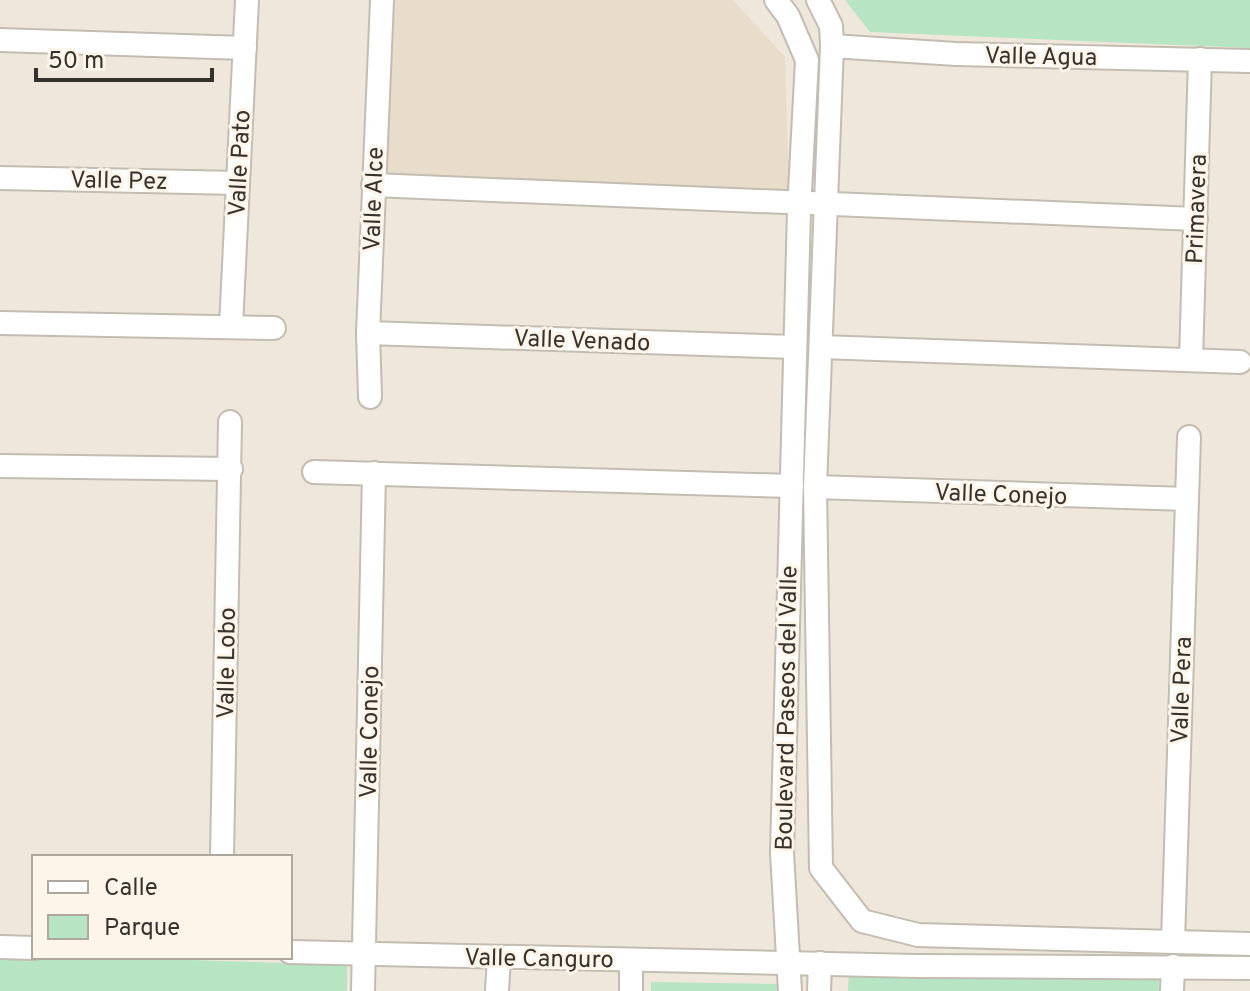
<svg xmlns="http://www.w3.org/2000/svg" width="1250" height="991" font-family="Overpass,sans-serif">
<style>
.built{fill:#e8dcca}
.green{fill:#b7e5c3}
.lines{fill:none;stroke-linecap:round;stroke-linejoin:round}
.street-casing{stroke:#c3bcb1;stroke-width:26}
.street{stroke:#fff;stroke-width:22}
.labels{text-anchor:middle;stroke-width:6;stroke-linejoin:round;paint-order:stroke}
.street-label{font-size:24px;fill:#36332e;stroke:#fdf5e9}
</style>
<rect width="100%" height="100%" fill="#efe7dc"/>
<path class="built" d="M390,0H733L785,57L789,196L387,173Z"/>
<g class="green">
<path d="M845,0H1250V48L870,32Z"/>
<path d="M0,954L347,965V991H0Z"/>
<path d="M849,972L1159,978V991H848Z"/>
<path d="M651,982L787,984V991H651Z"/>
</g>
<g class="lines">
<defs>
<g id="street">
<path d="M776,0L788,16L807,60L799,210L782,853L790,991"/>
<path d="M818,0L831,26L832,46L815,487L821,868L862,921L918,935L1250,944"/>
<path d="M0,40L245,48"/>
<path d="M832,46L956,54L1250,61"/>
<path d="M0,178L238,183"/>
<path d="M373,185L1196,219"/>
<path d="M0,323L274,328"/>
<path d="M231,326L247,0"/>
<path d="M368,333L795,347"/>
<path d="M821,347L1240,362"/>
<path d="M1191,360L1200,59"/>
<path d="M370,397L368,333L382,0"/>
<path d="M0,466L231,469"/>
<path d="M314,472L792,486"/>
<path d="M815,487L1187,499"/>
<path d="M222,857L230,422"/>
<path d="M1173,942L1189,437"/>
<path d="M0,947L34,948"/>
<path d="M290,952L917,966L1250,968"/>
<path d="M631,960V991"/>
<path d="M363,991L374,473"/>
<path d="M497,991L499,957"/>
<path d="M819,991L820,963"/>
<path d="M1172,991L1173,966"/>
</g>
</defs>
<use href="#street" class="street-casing"/>
<use href="#street" class="street"/>
</g>
<g class="labels">
<g class="street-label">
<text transform="translate(1041 56) rotate(1)" y="8">Valle Agua</text>
<text transform="translate(239 163) rotate(-87)" y="8">Valle Pato</text>
<text transform="translate(119 180) rotate(1)" y="8">Valle Pez</text>
<text transform="translate(373 199) rotate(-88)" y="8">Valle Alce</text>
<text transform="translate(1196 209) rotate(-88)" y="8">Primavera</text>
<text transform="translate(582 340) rotate(2)" y="8">Valle Venado</text>
<text transform="translate(1001 494) rotate(2)" y="8">Valle Conejo</text>
<text transform="translate(226 663) rotate(-89)" y="8">Valle Lobo</text>
<text transform="translate(1181 690) rotate(-88)" y="8">Valle Pera</text>
<text transform="translate(786 708) rotate(-89)" y="8">Boulevard Paseos del Valle</text>
<text transform="translate(369 732) rotate(-89)" y="8">Valle Conejo</text>
<text transform="translate(539 958) rotate(1)" y="8">Valle Canguro</text>
</g>
</g>
<rect x="32" y="855" width="260" height="104" fill="#fdf5e9" stroke="#ada79e" stroke-width="2"/>
<rect x="48" y="881" width="40" height="12" fill="#ffffff" stroke="#ada79e" stroke-width="2"/>
<text x="104" y="895" font-size="24" fill="#36332e">Calle</text>
<rect x="48" y="915" width="40" height="24" fill="#b7e5c3" stroke="#ada79e" stroke-width="2"/>
<text x="104" y="935" font-size="24" fill="#36332e">Parque</text>
<path d="M36 68v12h176v-12" fill="none" stroke="#36332e" stroke-width="4"/>
<text x="48" y="68" font-size="24" fill="#36332e" stroke="#fdf5e9" stroke-width="6" paint-order="stroke">50 m</text>
</svg>
